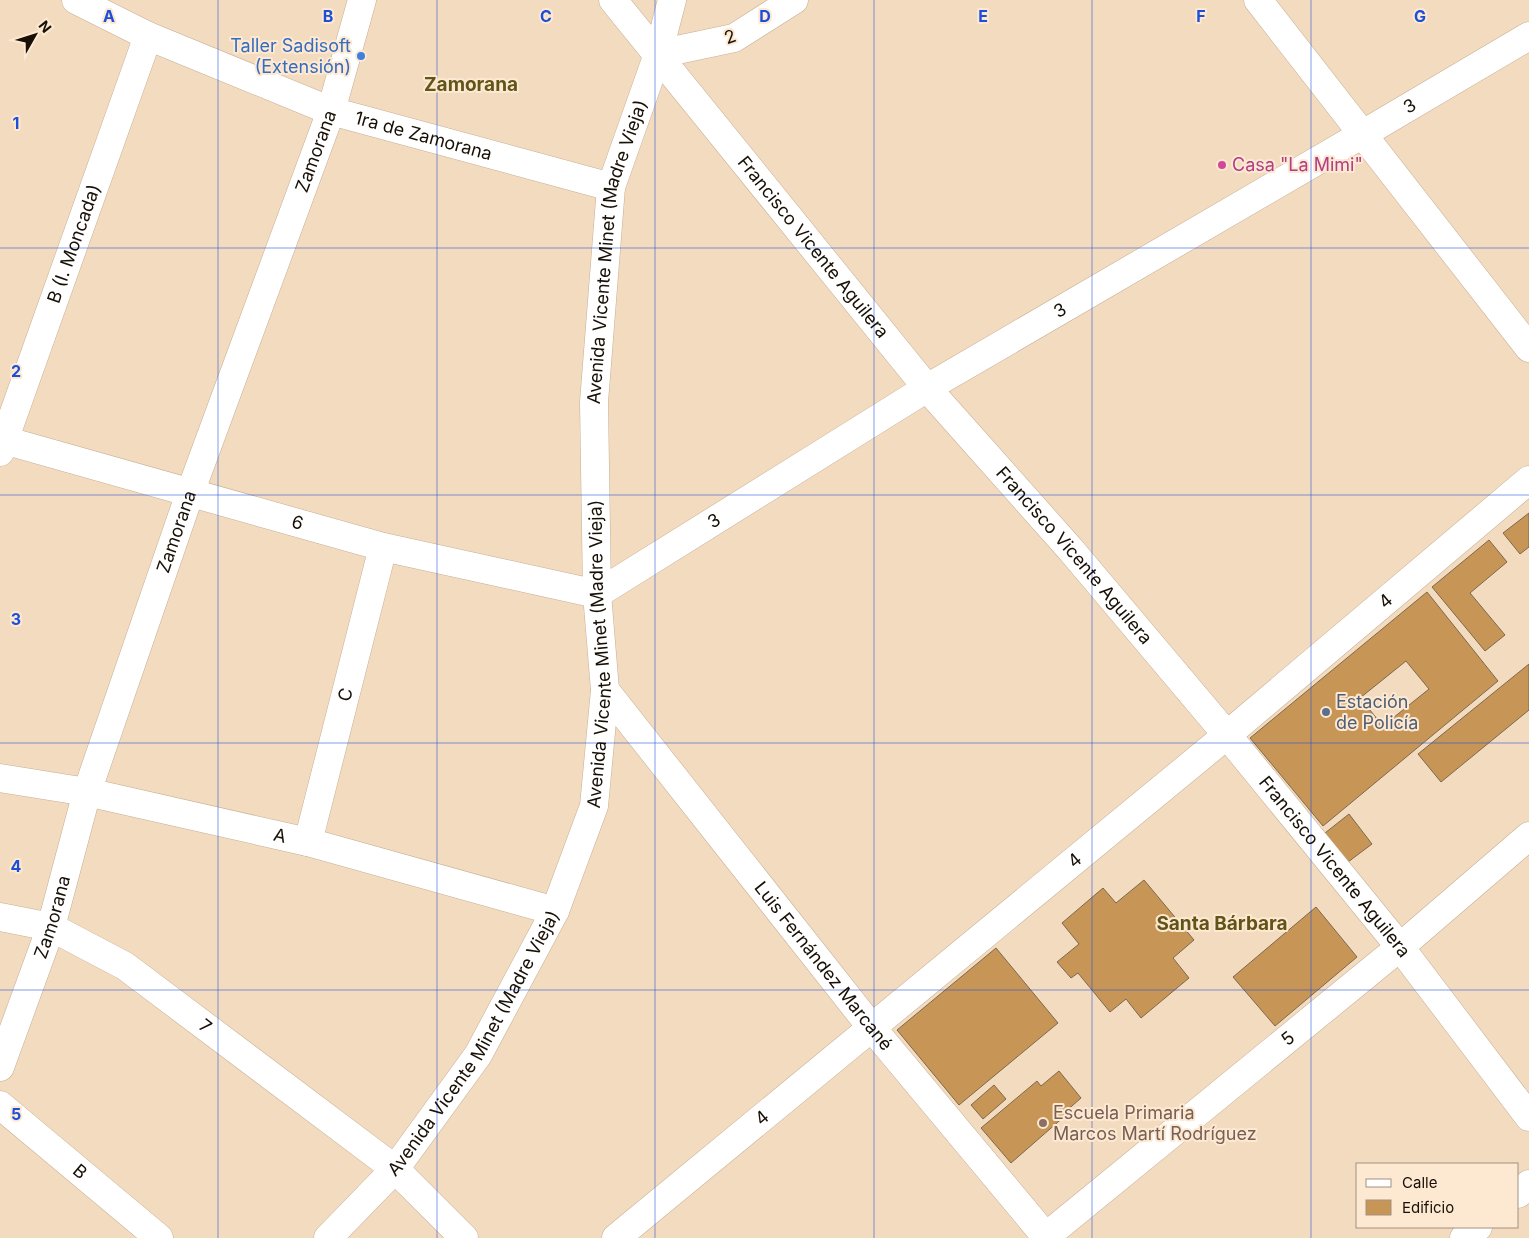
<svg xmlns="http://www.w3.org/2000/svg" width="1529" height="1238" font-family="Inter,sans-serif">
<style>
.building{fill:#c79657;stroke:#7d684e;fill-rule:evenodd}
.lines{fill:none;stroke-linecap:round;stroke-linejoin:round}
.minor-casing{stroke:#c6af94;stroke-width:29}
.secondary-casing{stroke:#c6af94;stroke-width:29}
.minor{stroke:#fff;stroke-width:28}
.secondary{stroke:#fff;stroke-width:28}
.grid{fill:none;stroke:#1d4ed8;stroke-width:1;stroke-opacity:0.55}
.shop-dot{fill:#3f7fe0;stroke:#fde9d2;stroke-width:2}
.hotel-dot{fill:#d1479c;stroke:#fde9d2;stroke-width:2}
.service-dot{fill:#5c6f8a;stroke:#fde9d2;stroke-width:2}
.education-dot{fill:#8d6e63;stroke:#fde9d2;stroke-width:2}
.labels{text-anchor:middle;stroke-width:4;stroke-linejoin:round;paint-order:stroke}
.street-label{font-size:18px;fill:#181006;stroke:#fde9d2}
.shop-label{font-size:18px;fill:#366cbe;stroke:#fde9d2;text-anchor:end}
.hotel-label{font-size:18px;fill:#b23c85;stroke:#fde9d2;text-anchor:start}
.service-label{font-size:18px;fill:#4e5e75;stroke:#fde9d2;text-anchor:start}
.education-label{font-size:18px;fill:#785e54;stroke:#fde9d2;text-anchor:start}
.neighbourhood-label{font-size:19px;font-weight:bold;fill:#615418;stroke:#fde9d2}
.grid-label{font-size:16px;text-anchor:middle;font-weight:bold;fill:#1d4ed8;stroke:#fde9d2;stroke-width:4;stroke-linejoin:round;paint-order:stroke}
</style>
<rect width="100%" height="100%" fill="#f3dbbf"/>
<g class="building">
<path d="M1529,513V547L1520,554L1503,533Z"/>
<path d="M1489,540L1507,562L1470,593L1505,635L1485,651L1432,587Z"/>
<path d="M1427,592L1498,681L1323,826L1250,738ZM1406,661L1429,689L1383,726L1360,698Z"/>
<path d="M1529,664V710L1441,782L1418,754Z"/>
<path d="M1349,814L1372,844L1348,862L1325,833Z"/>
<path d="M1144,880L1194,940L1173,958L1189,978L1141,1018L1126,999L1110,1012L1078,973L1071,978L1057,962L1079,944L1062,923L1103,888L1116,903Z"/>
<path d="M1316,907L1357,957L1275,1026L1233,977Z"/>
<path d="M996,948L1058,1023L959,1105L897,1030Z"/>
<path d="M1059,1071L1081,1098L1064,1113L1066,1115L1011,1163L981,1128L1037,1081L1041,1086Z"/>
<path d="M994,1085L1006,1099L983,1119L971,1105Z"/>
</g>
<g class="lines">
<defs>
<g id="minor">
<path id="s1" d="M76,0L148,36L331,111L611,187"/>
<path d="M1258,0L1529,348"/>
<path d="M658,54L734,38L794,0"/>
<path id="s2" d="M0,439L383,547L597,594L927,388L1363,134L1529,36"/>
<path id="s3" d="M0,452L148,36"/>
<path id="s4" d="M605,690L872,1028L1047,1238"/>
<path id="s5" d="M0,778L87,792L308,842L555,911"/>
<path id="s6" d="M308,842L383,547"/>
<path id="s7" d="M0,917L51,927L125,966L395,1169L464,1238"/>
<path id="s8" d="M0,1067L51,927L87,792L190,493L331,111L362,0"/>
<path id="s9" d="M0,1105L159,1238"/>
<path d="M1518,1194L1529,1184"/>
<path id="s10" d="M616,1238L1227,735L1529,480"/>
<path id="s11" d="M1044,1238L1400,947L1529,836"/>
<path d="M1464,1238L1478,1227"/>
</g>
<g id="secondary">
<path id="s12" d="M613,0L927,388L1071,550L1227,735L1400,947L1529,1117"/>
<path id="s13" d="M328,1238L395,1169L478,1055L555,911L594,806L605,690L597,594L594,402L611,187L658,54L672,0"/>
</g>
</defs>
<use href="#minor" class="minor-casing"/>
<use href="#secondary" class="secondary-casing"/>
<use href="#minor" class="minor"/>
<use href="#secondary" class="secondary"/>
</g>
<path class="grid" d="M218,0V1238M437,0V1238M655,0V1238M874,0V1238M1092,0V1238M1311,0V1238M0,248H1529M0,495H1529M0,743H1529M0,990H1529"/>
<circle class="shop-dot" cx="361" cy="56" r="5"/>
<circle class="hotel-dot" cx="1222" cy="165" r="5"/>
<circle class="service-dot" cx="1326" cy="712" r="5"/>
<circle class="education-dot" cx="1043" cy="1123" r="5"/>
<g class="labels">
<g class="street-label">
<text transform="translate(730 37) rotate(-20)" y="6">2</text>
<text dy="6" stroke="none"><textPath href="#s2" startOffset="1565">3</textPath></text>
<text dy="6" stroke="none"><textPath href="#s1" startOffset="374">1ra de Zamorana</textPath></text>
<text dy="6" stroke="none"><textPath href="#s8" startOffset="969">Zamorana</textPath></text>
<text dy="6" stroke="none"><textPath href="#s3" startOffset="221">B (I. Moncada)</textPath></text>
<text dy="6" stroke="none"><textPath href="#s12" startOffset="318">Francisco Vicente Aguilera</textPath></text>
<text dy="6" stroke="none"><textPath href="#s13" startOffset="1070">Avenida Vicente Minet (Madre Vieja)</textPath></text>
<text dy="6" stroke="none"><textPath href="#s2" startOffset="1160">3</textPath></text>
<text dy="6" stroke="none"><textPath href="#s2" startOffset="755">3</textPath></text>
<text dy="6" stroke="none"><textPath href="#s2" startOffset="309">6</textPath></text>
<text dy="6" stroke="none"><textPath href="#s8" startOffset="564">Zamorana</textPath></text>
<text dy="6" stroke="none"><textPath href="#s12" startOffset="722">Francisco Vicente Aguilera</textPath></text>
<text dy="6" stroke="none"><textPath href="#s10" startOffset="999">4</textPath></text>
<text dy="6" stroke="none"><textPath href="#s13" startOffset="665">Avenida Vicente Minet (Madre Vieja)</textPath></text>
<text dy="6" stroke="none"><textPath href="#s6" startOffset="152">C</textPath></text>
<text dy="6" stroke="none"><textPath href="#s5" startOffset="286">A</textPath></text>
<text dy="6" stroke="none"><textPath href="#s10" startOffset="594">4</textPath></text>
<text dy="6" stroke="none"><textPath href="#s12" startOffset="1128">Francisco Vicente Aguilera</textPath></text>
<text dy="6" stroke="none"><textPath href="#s8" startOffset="159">Zamorana</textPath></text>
<text dy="6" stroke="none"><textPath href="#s4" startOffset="352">Luis Fernández Marcané</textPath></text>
<text dy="6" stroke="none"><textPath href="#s7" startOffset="236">7</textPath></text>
<text dy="6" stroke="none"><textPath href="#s11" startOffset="315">5</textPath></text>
<text dy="6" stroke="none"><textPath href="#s13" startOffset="245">Avenida Vicente Minet (Madre Vieja)</textPath></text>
<text dy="6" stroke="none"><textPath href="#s10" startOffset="189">4</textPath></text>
<text dy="6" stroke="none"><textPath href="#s9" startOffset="104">B</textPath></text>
</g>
<g class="shop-label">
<text x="351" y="52">Taller Sadisoft<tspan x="351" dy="21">(Extensión)</tspan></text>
</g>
<g class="hotel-label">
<text x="1232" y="171">Casa "La Mimi"</text>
</g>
<g class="service-label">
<text x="1336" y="708">Estación<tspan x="1336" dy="21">de Policía</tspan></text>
</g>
<g class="education-label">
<text x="1053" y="1119">Escuela Primaria<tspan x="1053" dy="21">Marcos Martí Rodríguez</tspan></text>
</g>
<g class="neighbourhood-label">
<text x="471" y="91">Zamorana</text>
<text x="1222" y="930">Santa Bárbara</text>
</g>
</g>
<g class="grid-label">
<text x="109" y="22">A</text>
<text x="328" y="22">B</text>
<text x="546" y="22">C</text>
<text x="765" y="22">D</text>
<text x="983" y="22">E</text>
<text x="1201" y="22">F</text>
<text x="1420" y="22">G</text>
<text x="16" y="129">1</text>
<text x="16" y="377">2</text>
<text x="16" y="625">3</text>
<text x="16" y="872">4</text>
<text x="16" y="1120">5</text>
</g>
<rect x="1356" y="1163" width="162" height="65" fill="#fde9d2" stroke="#a19280"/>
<rect x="1366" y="1179" width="25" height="8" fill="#ffffff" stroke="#a19280"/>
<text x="1402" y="1188" font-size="15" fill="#181006">Calle</text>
<rect x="1366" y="1200" width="25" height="15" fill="#c79657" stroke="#a19280"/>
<text x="1402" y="1213" font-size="15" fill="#181006">Edificio</text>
<g transform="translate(35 35) rotate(51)" stroke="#fde9d2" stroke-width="4" paint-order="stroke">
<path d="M0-4L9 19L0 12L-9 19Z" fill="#181006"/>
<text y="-8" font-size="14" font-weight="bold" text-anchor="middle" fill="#181006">N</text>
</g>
</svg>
